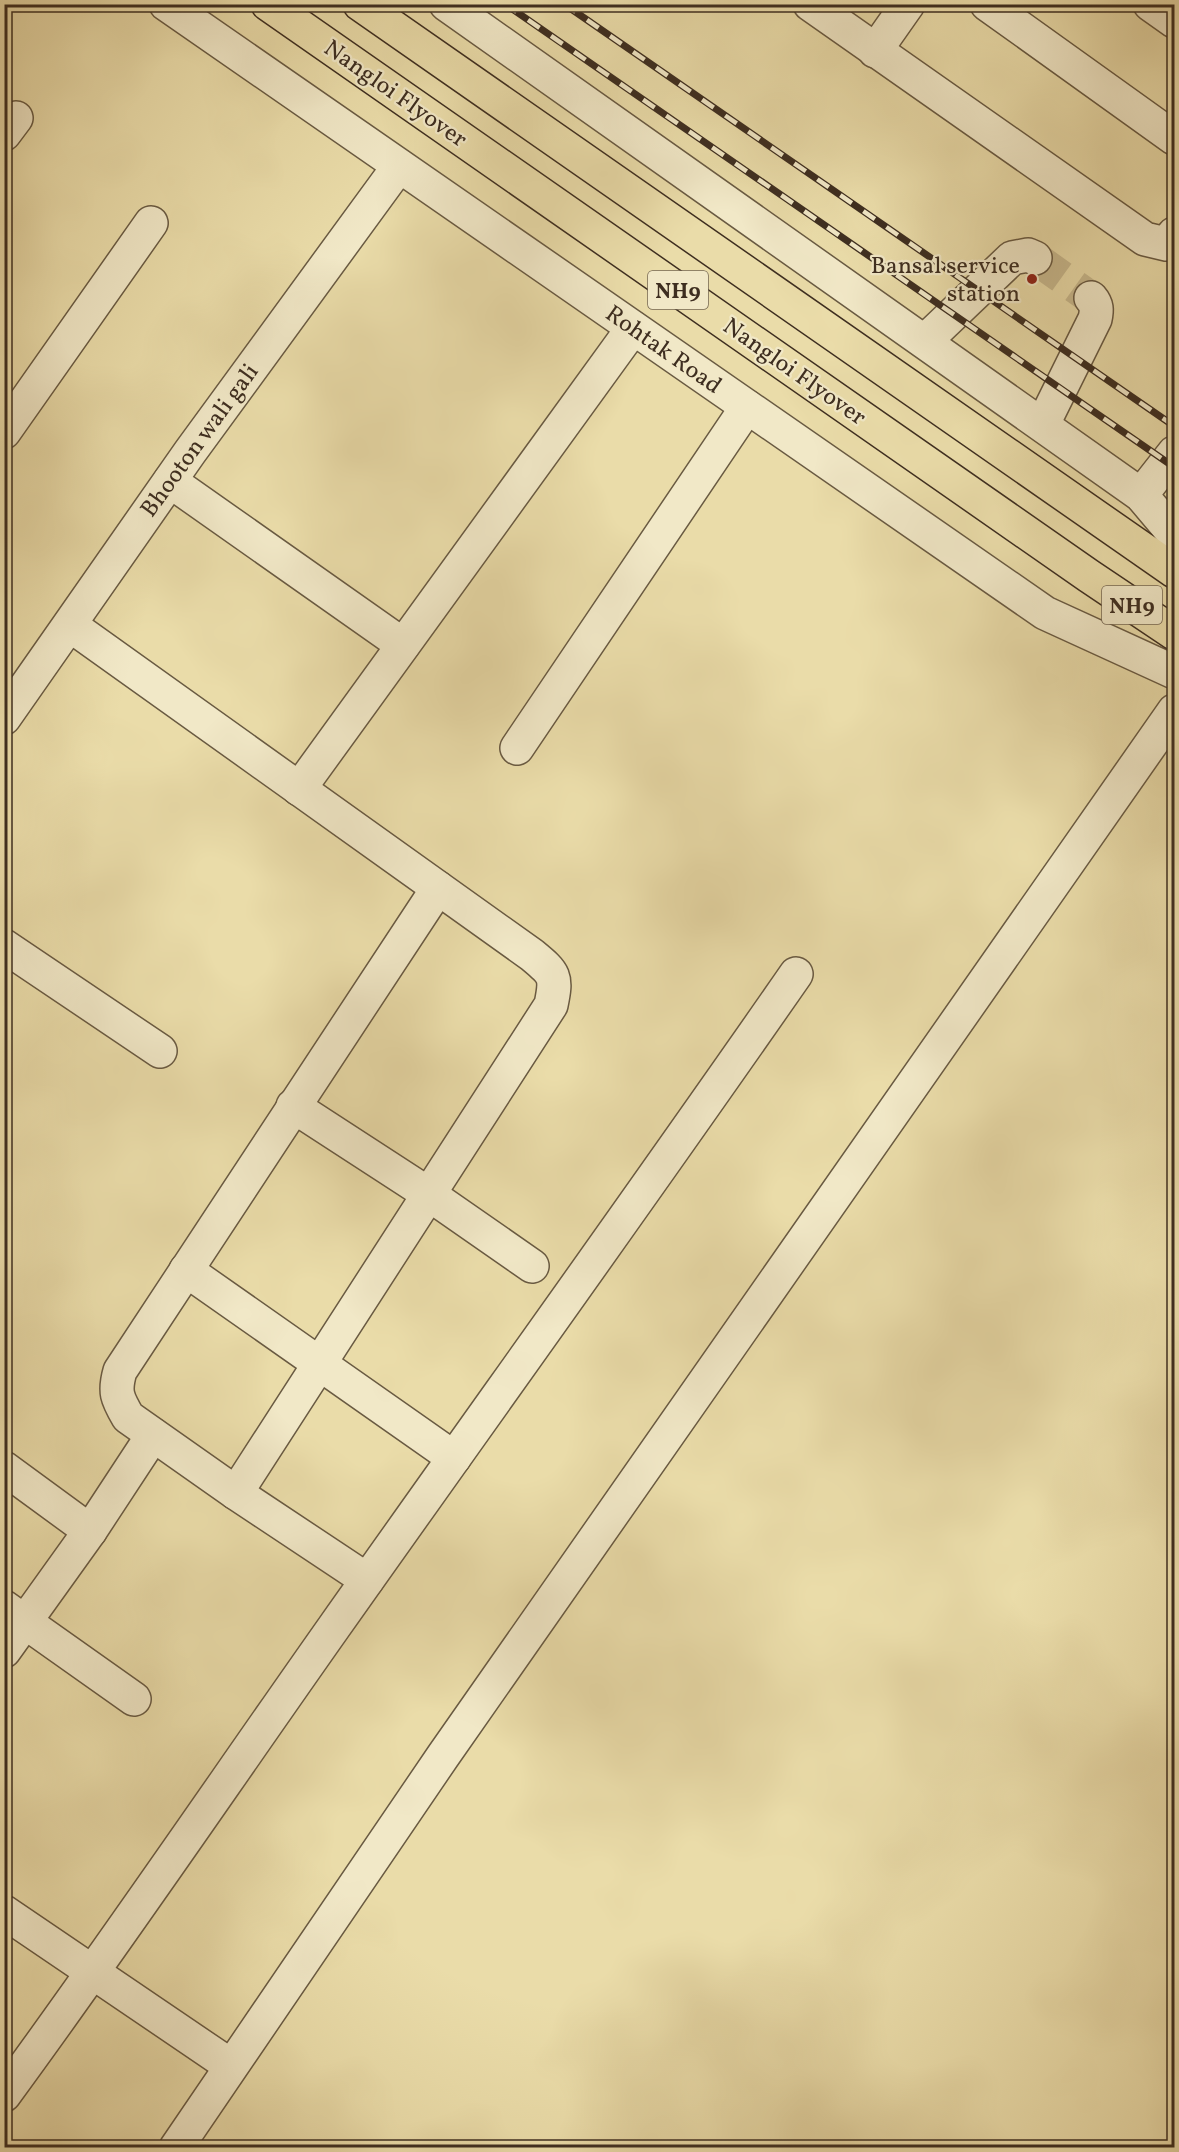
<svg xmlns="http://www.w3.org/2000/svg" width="1179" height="2152" font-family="Vollkorn,serif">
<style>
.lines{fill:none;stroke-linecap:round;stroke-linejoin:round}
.minor-tunnel{stroke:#c8b98e;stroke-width:33;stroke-dasharray:33 16;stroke-linecap:butt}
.minor-casing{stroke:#695a42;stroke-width:36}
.highway-casing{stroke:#3e2e20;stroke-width:36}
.minor{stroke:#f1e8c7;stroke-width:33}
.highway{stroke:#eadca9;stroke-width:33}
.rail-casing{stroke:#3e2e20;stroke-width:7}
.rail{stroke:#f1e8c7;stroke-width:4.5;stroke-dasharray:14;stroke-linecap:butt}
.poi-dot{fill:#8f2418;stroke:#f1e8c7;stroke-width:2}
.labels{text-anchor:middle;stroke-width:4.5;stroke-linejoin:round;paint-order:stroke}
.shield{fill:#f1e8c7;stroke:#746652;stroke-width:1.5}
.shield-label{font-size:22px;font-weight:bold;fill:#3e2e20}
.street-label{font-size:24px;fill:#3e2e20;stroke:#f1e8c7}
.poi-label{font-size:24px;fill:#3e2e20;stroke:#f1e8c7;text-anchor:end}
</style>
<rect width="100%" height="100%" fill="#eadca9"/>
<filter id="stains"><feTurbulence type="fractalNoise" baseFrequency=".00333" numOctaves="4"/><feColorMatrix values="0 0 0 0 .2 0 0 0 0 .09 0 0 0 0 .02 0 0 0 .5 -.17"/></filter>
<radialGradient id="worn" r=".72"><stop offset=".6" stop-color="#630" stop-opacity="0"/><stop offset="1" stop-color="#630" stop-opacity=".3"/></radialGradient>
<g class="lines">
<path class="minor-tunnel" d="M1035,258L1091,298"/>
<defs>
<g id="minor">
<path d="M166,4L1045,613L1174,672"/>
<path d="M446,4L1141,495L1174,534"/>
<path d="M810,4L1145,239L1166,244L1174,234"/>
<path d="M987,4L1174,138"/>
<path d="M1150,4L1174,21"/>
<path d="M875,51L908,4"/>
<path d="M4,134L16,118"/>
<path d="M925,341L1012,258L1028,255L1035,258"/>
<path d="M1043,424L1095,319C1097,310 1097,305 1091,298"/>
<path d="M4,432L151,223"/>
<path d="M170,481L403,645"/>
<path d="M1141,495L1174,453"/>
<path d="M70,625L532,955C555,974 557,976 551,1005L236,1493"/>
<path d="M4,718L190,452L399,166"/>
<path d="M517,748L747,407"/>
<path d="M299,789L633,328"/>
<path d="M4,946L160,1051"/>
<path d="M293,1106L430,1195L532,1266"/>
<path d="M186,1270L454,1458"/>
<path d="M4,1468L90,1531"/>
<path d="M367,1580L236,1493L128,1417C117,1398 114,1392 120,1371L438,888"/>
<path d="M4,1607L134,1699"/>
<path d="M4,1651L90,1531L153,1435"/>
<path d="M4,1912L231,2066"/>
<path d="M4,2095C117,1941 224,1783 334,1627C488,1409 644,1193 796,974"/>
<path d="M176,2148L443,1756L1174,711"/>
</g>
<g id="highway">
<path d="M268,4L1089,576L1174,633"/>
<path d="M360,4L1174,571"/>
</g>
</defs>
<use href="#minor" class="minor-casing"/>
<use href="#highway" class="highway-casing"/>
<use href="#minor" class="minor"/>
<use href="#highway" class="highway"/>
<defs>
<g id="rail">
<path d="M505,4L1174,467"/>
<path d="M564,4L1174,426"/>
</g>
</defs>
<use href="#rail" class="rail-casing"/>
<use href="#rail" class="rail"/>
</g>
<circle class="poi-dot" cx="1032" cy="279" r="6"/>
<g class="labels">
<g class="shield">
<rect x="648" y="271" width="60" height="38" rx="4.5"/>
<rect x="1102" y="586" width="60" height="38" rx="4.5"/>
</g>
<g class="shield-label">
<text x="678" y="298">NH9</text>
<text x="1132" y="613">NH9</text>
</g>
<g class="street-label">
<text transform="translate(396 93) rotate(35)" y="8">Nangloi Flyover</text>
<text transform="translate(664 349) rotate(35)" y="8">Rohtak Road</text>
<text transform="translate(795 371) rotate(35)" y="8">Nangloi Flyover</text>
<text transform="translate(199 440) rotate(-54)" y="8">Bhooton wali gali</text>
</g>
<g class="poi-label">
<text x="1020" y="273">Bansal service<tspan x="1020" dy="28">station</tspan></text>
</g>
</g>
<rect width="1179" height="2152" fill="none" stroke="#eadca9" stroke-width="24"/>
<rect x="6" y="6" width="1167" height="2140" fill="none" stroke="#3e2e20" stroke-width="3"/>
<rect x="12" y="12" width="1155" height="2128" fill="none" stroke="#3e2e20" stroke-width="1.5"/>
<rect width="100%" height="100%" filter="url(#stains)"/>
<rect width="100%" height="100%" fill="url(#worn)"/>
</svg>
